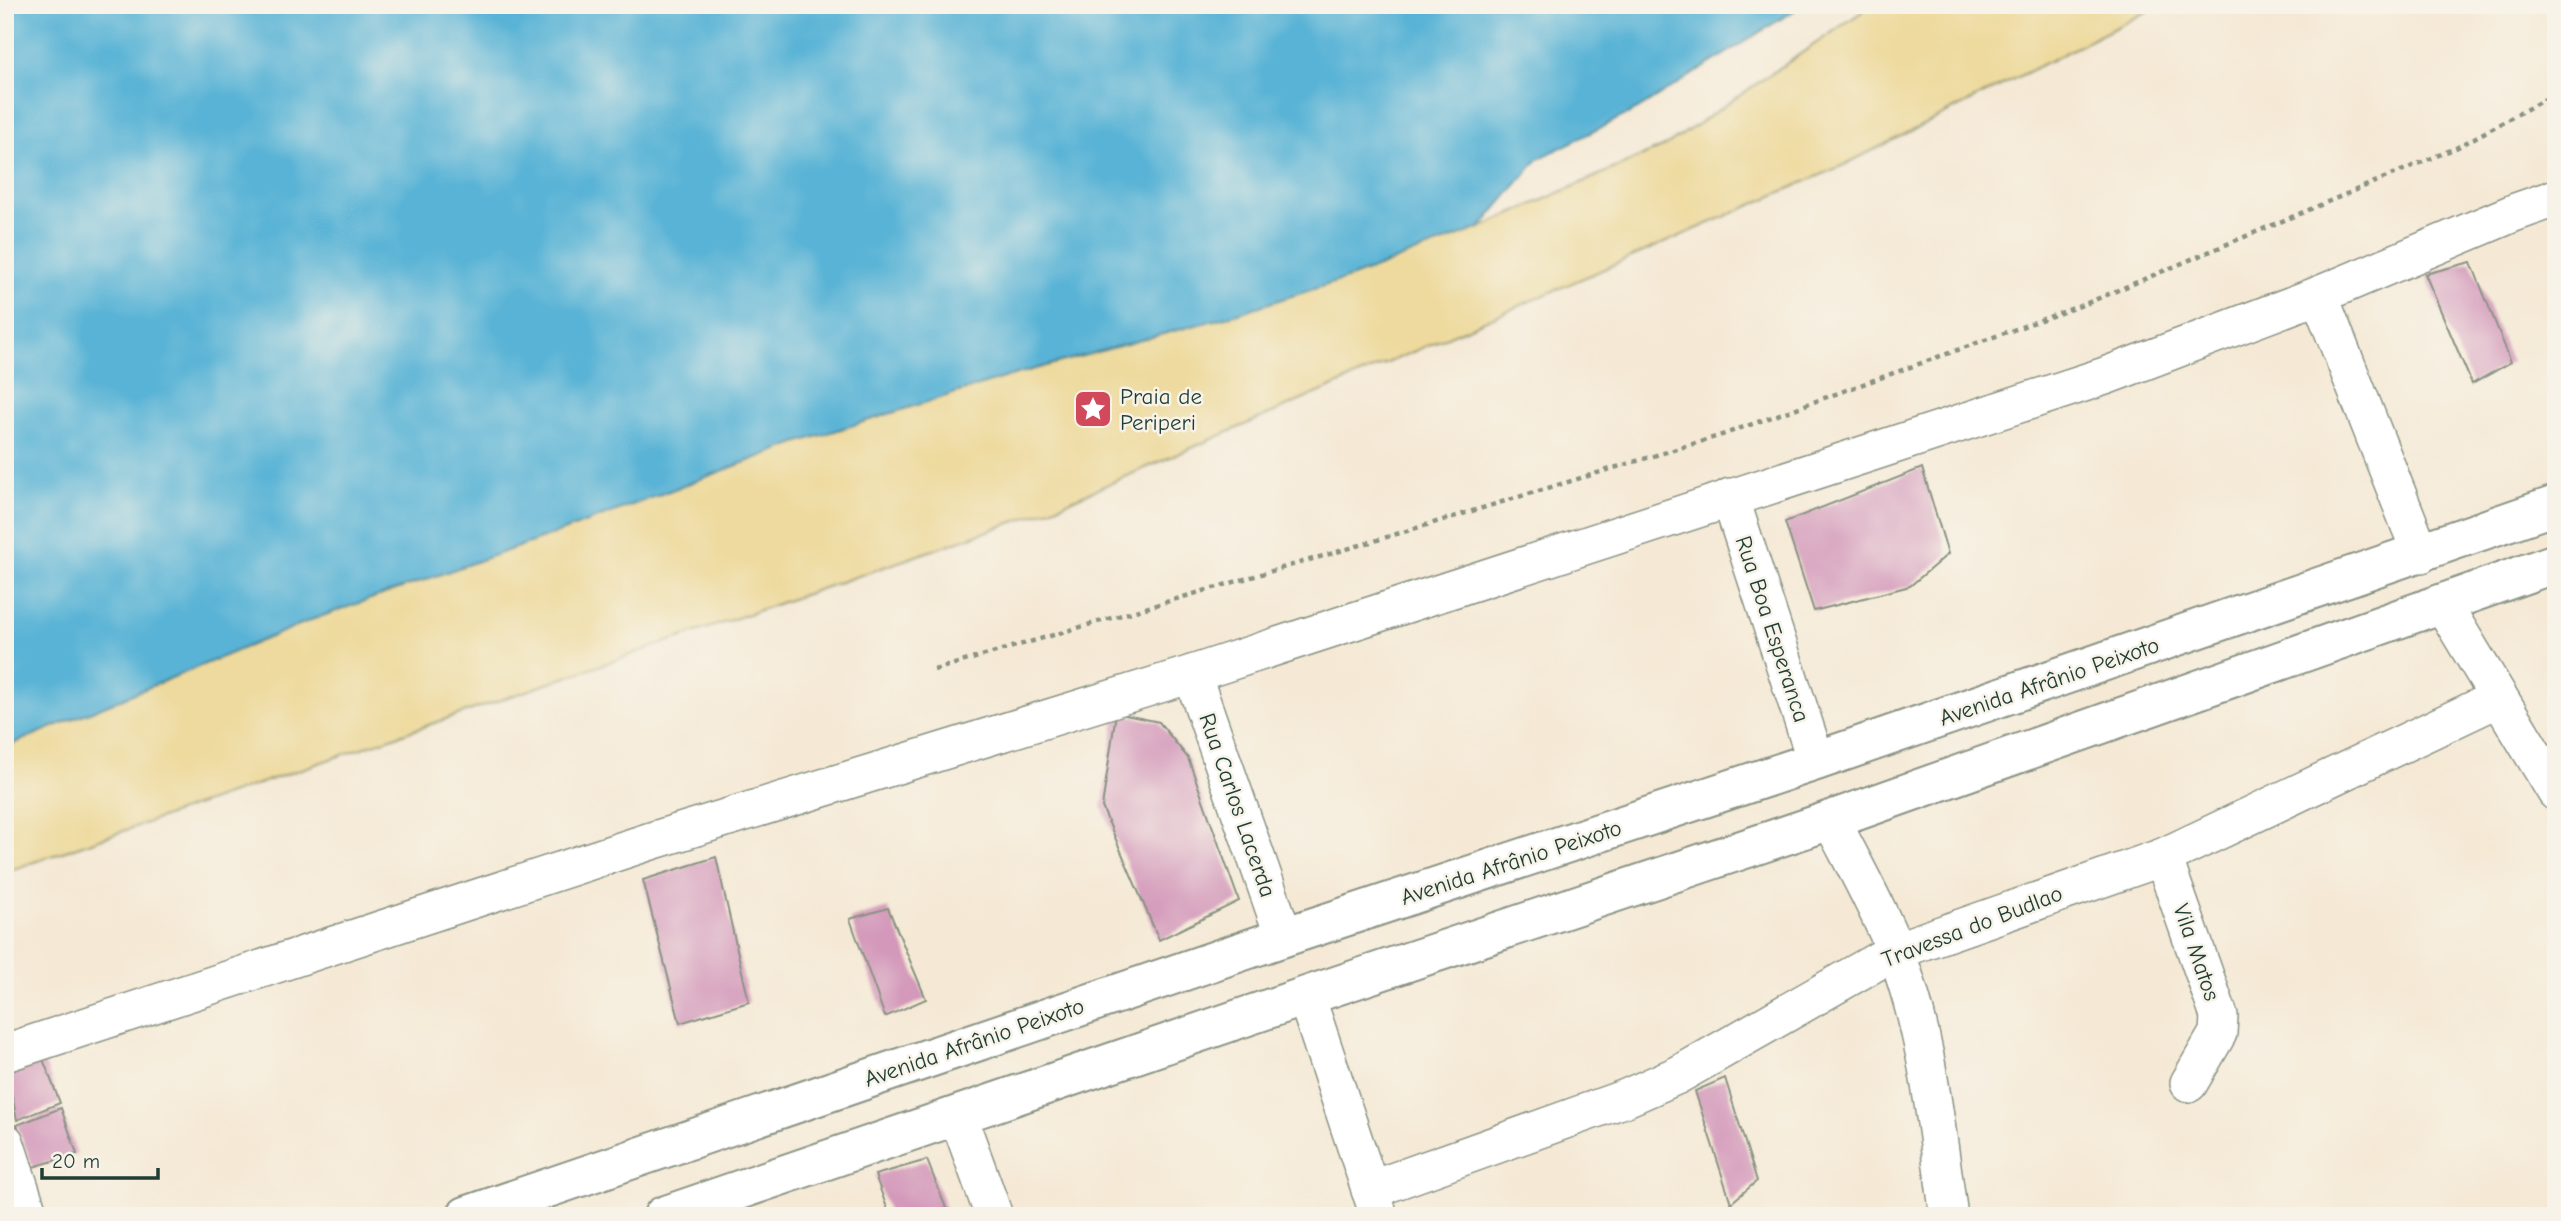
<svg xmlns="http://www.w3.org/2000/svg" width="2561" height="1221" font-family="'Comic Neue',sans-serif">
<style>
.sand{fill:#eeda9e;stroke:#868c69;stroke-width:2}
.water{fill:#59b3d6;stroke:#3c7885;stroke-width:2}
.building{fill:#d398ba}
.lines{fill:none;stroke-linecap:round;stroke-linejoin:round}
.street-casing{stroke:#8a9384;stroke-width:40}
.primary-casing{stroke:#8a9384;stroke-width:42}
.path{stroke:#8a9384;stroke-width:4.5;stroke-dasharray:5 5;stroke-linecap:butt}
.street{stroke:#fff;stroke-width:37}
.primary{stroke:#fff;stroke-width:38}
.labels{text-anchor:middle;stroke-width:5;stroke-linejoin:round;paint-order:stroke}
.poi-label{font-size:23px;fill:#1f3d34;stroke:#f7f3e8;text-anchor:start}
.street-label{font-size:23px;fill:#1f3d34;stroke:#f7f3e8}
</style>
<rect width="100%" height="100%" fill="#f7f3e8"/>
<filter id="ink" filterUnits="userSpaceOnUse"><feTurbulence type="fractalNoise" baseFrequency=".0143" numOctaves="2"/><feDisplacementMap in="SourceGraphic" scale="14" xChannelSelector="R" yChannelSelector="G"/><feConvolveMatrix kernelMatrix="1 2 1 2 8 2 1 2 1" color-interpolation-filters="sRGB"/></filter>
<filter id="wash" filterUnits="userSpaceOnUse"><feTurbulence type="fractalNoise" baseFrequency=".00686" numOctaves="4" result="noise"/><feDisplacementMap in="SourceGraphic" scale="28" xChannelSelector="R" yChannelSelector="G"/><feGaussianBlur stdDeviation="1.57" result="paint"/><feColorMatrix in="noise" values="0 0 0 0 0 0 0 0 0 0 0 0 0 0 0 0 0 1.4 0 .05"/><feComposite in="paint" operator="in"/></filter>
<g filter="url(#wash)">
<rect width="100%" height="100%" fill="#f5e9d5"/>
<path class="sand" d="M1872,5H2160L1846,164L1051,509L5,872V747L311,620L563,531L796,443L1013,375L1225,317L1352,277L1480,228L1667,145Z"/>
<path class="water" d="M5,5H1803L1638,109L1538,159L1480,228L1352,277L1225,317L1013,375L796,443L563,531L311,620L5,747Z"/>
<g id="blocks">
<g class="building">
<path d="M2471,262L2511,362L2472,384L2425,274Z"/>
<path d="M1922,468L1948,554L1910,586L1814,611L1785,522Z"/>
<path d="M1116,713L1159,722L1188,758L1239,901L1159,940L1102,807Z"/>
<path d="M716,857L749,1002L680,1023L643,880Z"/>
<path d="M888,908L926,999L885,1017L850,919Z"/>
<path d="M43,1059L60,1103L17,1120L7,1071Z"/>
<path d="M1725,1078L1757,1181L1731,1203L1695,1091Z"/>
<path d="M61,1108L77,1154L33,1167L17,1125Z"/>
<path d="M927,1160L949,1216H890L875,1175Z"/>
</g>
</g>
</g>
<g filter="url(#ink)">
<use href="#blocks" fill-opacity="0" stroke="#8a9384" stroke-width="2"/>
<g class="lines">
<defs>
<g id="street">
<path d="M2319,295L2421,554"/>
<path d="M1730,497L1816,761"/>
<path d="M2442,603L2556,792"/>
<path d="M1192,674L1284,937"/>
<path d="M1831,820C1853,863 1877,905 1895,950C1928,1034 1936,1127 1949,1216"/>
<path d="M2163,857L2219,1016L2218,1033L2189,1083"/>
<path d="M1306,996L1379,1216"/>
<path d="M5,1053L651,841L1192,674L2105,376L2319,295L2516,212L2556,198"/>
<path d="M958,1116L994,1216"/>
<path d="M5,1142L29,1216"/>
<path d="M1370,1190L1626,1098L1678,1075L1895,951L2163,857L2499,698"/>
</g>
<g id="primary">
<path d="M466,1216L1284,937L1816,761L2556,505"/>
<path d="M663,1216L1306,996L1831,820L2556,563"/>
</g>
</defs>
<use href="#street" class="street-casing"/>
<use href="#primary" class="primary-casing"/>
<path class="path" d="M934,670L1364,544L1719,436L2085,304L2458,147L2556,93"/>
<use href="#street" class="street"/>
<use href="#primary" class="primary"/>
</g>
</g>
<defs>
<symbol id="sight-square" viewBox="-11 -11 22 22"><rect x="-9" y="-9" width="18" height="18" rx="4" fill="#d1495b" stroke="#f7f3e8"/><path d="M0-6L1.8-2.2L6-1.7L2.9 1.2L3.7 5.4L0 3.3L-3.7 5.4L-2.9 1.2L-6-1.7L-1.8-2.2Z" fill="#fff"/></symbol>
</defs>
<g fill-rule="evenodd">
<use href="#sight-square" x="1071" y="387" width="44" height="44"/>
</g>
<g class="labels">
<g class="poi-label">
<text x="1120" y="404">Praia de<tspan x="1120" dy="26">Periperi</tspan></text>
</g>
<g class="street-label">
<text transform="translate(1773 629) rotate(72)" y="8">Rua Boa Esperanca</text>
<text transform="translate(2049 681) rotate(-19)" y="8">Avenida Afrânio Peixoto</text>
<text transform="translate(1238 805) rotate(71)" y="8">Rua Carlos Lacerda</text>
<text transform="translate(1511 862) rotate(-18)" y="8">Avenida Afrânio Peixoto</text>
<text transform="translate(1972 926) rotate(-21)" y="8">Travessa do Budlao</text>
<text transform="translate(2197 952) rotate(71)" y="8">Vila Matos</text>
<text transform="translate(974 1042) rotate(-19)" y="8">Avenida Afrânio Peixoto</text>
</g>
</g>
<rect width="2561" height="1221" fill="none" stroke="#f7f3e8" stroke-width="28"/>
<path d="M42 1168v10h116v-10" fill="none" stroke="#1f3d34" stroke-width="3.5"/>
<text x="52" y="1168" font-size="21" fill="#1f3d34" stroke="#f7f3e8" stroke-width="5" paint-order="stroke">20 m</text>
</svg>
